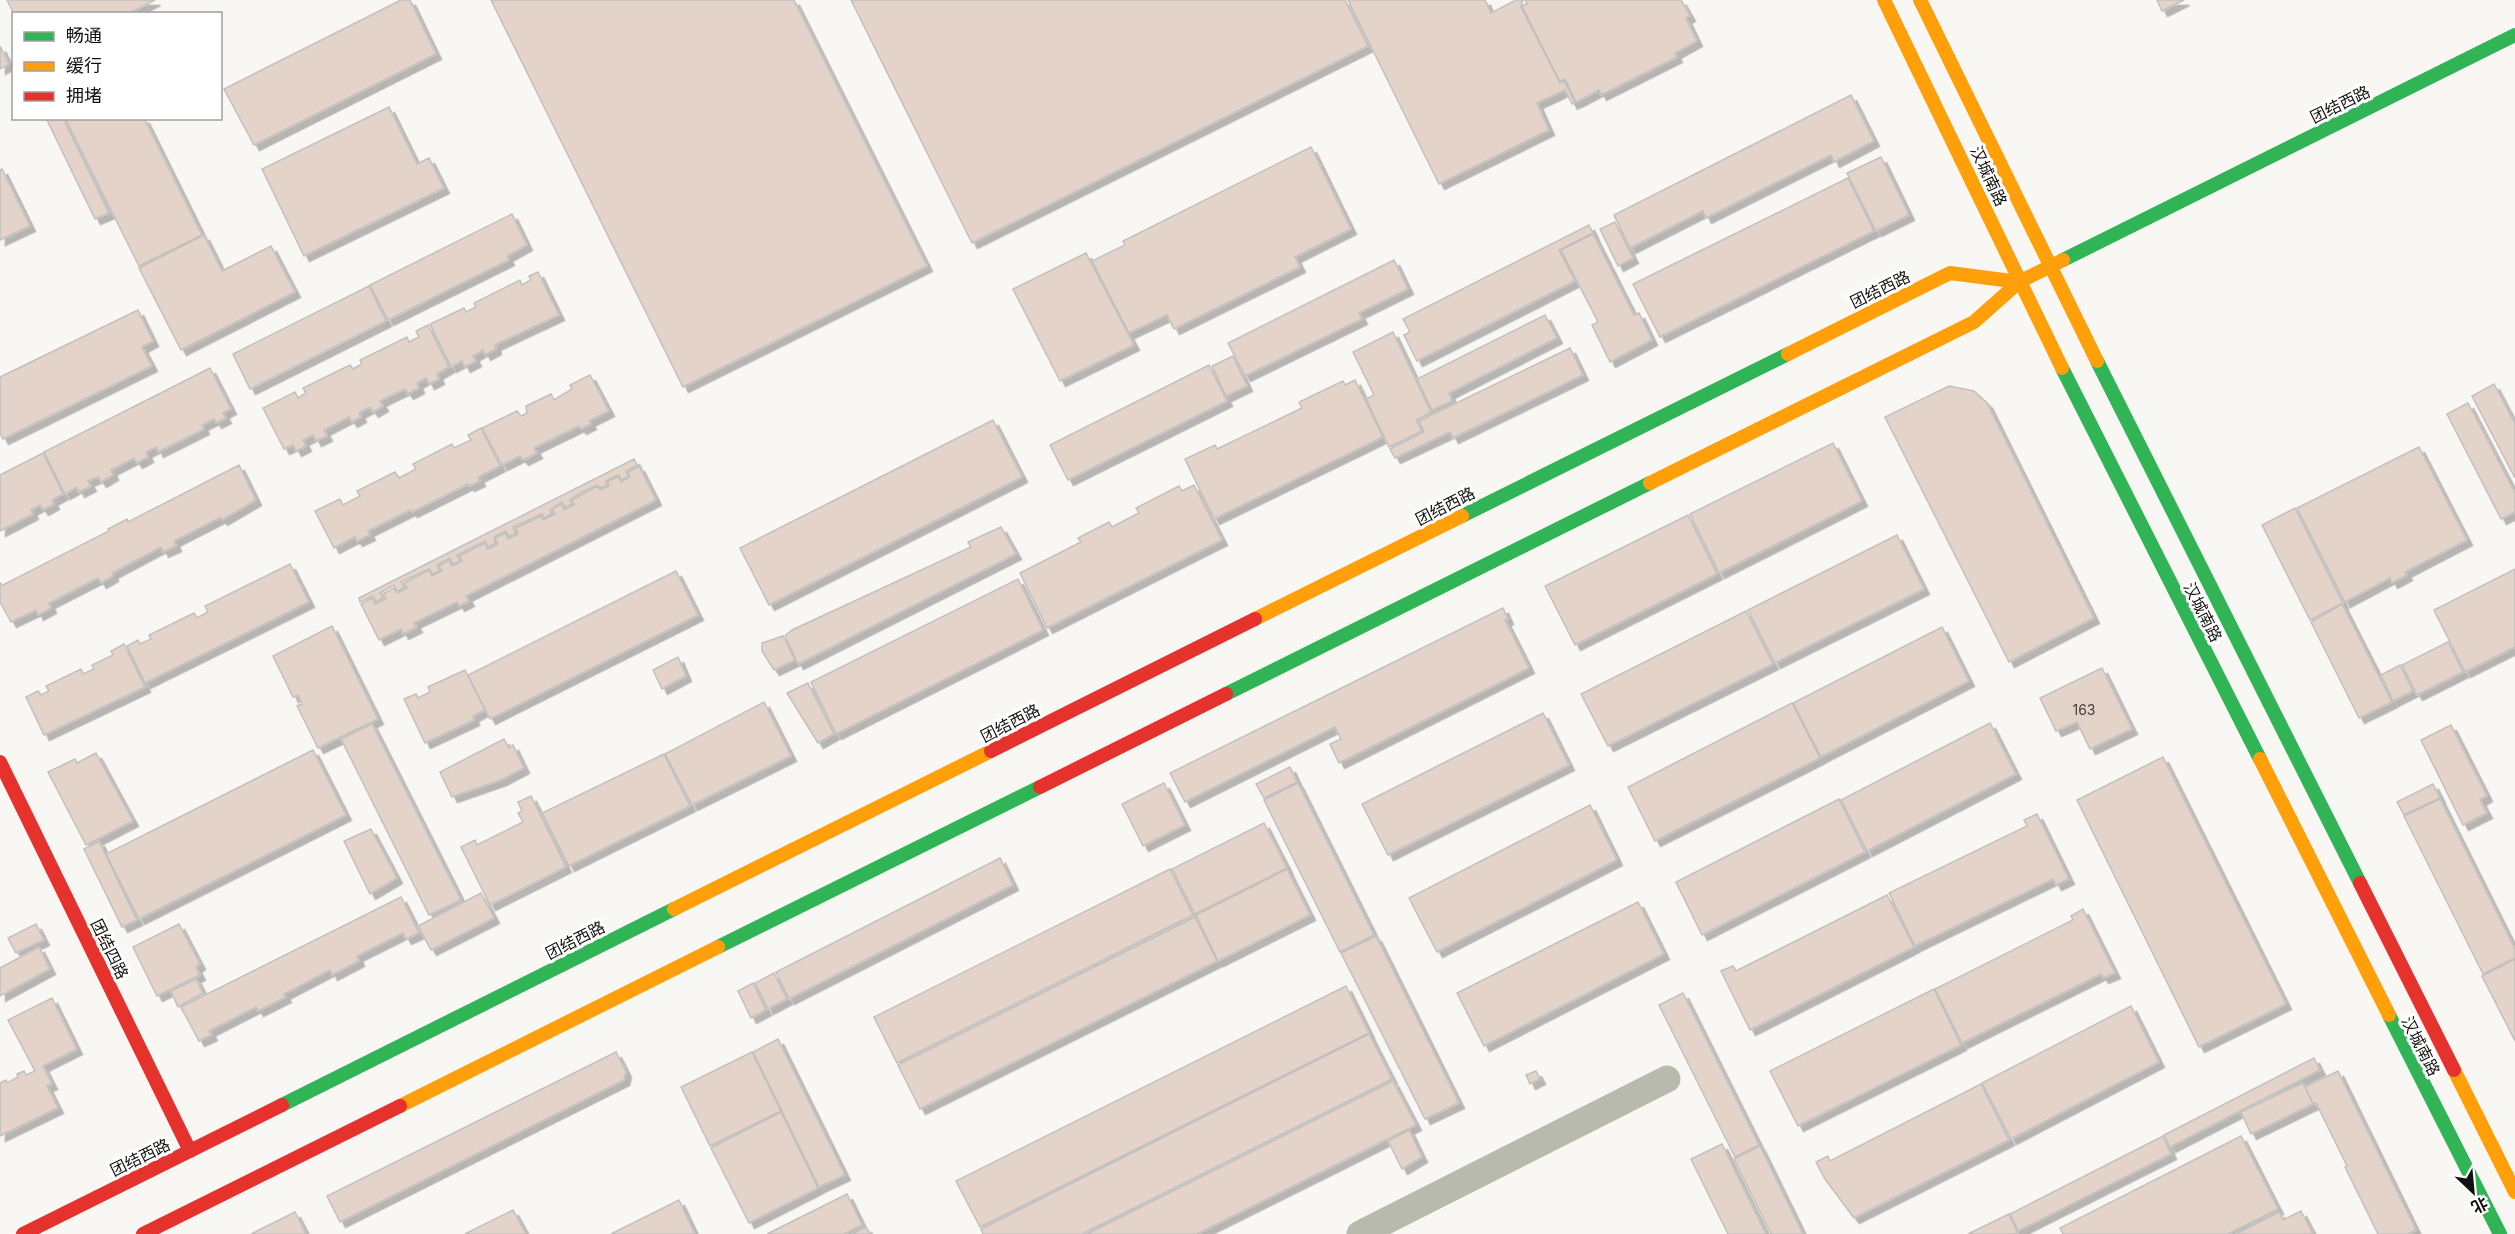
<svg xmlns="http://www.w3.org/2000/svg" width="2515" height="1234" font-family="Inter,'Noto Sans SC',sans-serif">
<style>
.building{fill:#e4d3c8;stroke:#c2c0be;stroke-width:1.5;filter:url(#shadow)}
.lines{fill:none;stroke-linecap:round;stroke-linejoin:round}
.street{stroke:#b8baae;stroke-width:27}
.fast{stroke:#30b455;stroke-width:14}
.slow{stroke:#ff9f0a;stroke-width:14}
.jam{stroke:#e5322d;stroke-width:14}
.labels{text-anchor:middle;stroke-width:6;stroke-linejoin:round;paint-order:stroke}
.number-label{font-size:14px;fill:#46413c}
.street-label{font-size:16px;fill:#11100e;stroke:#fff}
</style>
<defs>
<filter id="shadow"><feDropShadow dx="5.5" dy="5.5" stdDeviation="0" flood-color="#0004"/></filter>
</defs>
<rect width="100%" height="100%" fill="#f9f7f4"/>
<g class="building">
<path d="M7,0H155L128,14H14Z"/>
<path d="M401,0H410L436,54L254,145L224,89Z"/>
<path d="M491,0H794L927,266L683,387Z"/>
<path d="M851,0H1345L1368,46L972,243Z"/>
<path d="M1348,0H1485L1491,13L1516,0H1523L1521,7L1560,83L1564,81L1575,102L1572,104L1565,90L1537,103L1549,130L1439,184Z"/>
<path d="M1525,0H1681L1690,16L1686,18L1697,41L1675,53L1677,57L1601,95L1599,90L1576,102L1565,79L1560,82L1522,6L1527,4Z"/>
<path d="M2157,0H2184L2162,11Z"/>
<path d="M0,46L9,64L0,69Z"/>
<path d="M1851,95L1874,141L1834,162L1831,155L1706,218L1703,211L1630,248L1614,215Z"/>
<path d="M389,107L417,164L429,158L444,188L304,256L262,169Z"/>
<path d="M46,118H63L109,213L95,219Z"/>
<path d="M65,118H144L202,235L139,266Z"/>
<path d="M1311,147L1351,229L1295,257L1300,267L1174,329L1167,315L1129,333L1092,261L1125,245L1123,241Z"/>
<path d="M1881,157L1909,215L1876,231L1847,173Z"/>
<path d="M2,169L30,226L0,240V170Z"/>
<path d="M1848,178L1874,231L1660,337L1633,284Z"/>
<path d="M512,214L527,245L507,256L509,260L388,320L370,285Z"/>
<path d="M1615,222L1633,258L1618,266L1600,229Z"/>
<path d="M1589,225L1593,233L1559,250L1575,281L1417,361L1404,335L1410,332L1403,319Z"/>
<path d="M1593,234L1634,315L1639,313L1652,340L1610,362L1592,325L1598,322L1561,250Z"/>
<path d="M204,235L222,271L271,246L295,292L181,350L139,268Z"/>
<path d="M1086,253L1134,345L1060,381L1013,289Z"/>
<path d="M1394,260L1408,289L1359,313L1362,319L1245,376L1228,343Z"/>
<path d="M538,272L559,315L495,345L496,349L485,355L483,350L473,356L476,361L465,367L462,361L451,367L430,324L464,308L466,312L476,307L474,303L520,280L522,285L531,280L529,276Z"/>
<path d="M369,286L386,321L250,389L233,354Z"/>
<path d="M138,310L153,341L142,347L152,366L3,439L0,433V377Z"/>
<path d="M1545,315L1557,338L1449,393L1452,401L1432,410L1417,379Z"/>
<path d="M428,325L449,367L437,374L439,379L429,384L426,378L417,383L419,388L408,394L405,389L380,401L383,406L373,412L370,407L359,413L361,417L352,422L349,417L324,430L327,436L316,441L313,435L303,440L306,446L296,451L293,445L284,449L263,408L295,392L298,398L306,393L303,388L350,365L353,369L362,364L360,360L407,337L409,342L419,337L416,331Z"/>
<path d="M1393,332L1431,412L1416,420L1422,431L1389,447L1366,399L1374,395L1353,352Z"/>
<path d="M1570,348L1583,375L1453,438L1450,432L1395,458L1390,449L1424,432L1419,421Z"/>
<path d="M1233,356L1247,386L1226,396L1212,366Z"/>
<path d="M1209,365L1227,401L1068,480L1050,445Z"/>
<path d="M210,368L231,409L223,413L226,418L216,423L214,419L202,425L204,429L158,452L156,447L146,452L148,457L137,463L134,458L111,470L113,475L101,482L98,477L88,481L91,486L79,492L77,487L65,494L44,452Z"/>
<path d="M590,375L609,411L589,421L591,424L581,429L579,426L534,448L537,453L523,460L520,456L502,465L482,428L517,411L521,416L527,413L526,406L551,394L554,400L572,389L570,385Z"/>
<path d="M1355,380L1383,437L1214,519L1185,459L1215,445L1217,449L1302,408L1299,402L1343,381L1345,385Z"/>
<path d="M2494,384L2515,424V478L2472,396Z"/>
<path d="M1949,386L1974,391L1987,403L2094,618L2009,662L1885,417Z"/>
<path d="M2468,403L2515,493V512L2501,519L2447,414Z"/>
<path d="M993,420L1022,477L769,605L740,548Z"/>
<path d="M481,428L500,466L478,477L480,481L469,486L468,484L412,512L410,510L368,531L370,535L357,541L355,537L334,548L315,511L340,499L343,505L360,496L357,491L395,472L399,478L416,469L413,464L452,444L454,448L471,440L468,435Z"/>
<path d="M1833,443L1862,501L1719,573L1690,514Z"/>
<path d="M2419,447L2467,540L2405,572L2407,575L2392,583L2390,578L2345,602L2297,508Z"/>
<path d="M43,453L63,494L52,500L54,504L43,510L40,505L31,510L33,514L0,531V475Z"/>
<path d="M634,459L637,465L626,471L628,476L622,480L618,475L606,481V486L601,488L597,485L580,493L570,500L572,504L565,507L562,502L550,510L552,514L544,518L542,514L513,527L516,533L509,537L506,531L494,537L496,543L488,547L485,541L457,555L460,561L453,564L450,558L437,565L440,571L433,574L429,569L401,582L404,588L397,591L394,585L380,593L383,598L376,602L373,596L360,602L359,598Z"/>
<path d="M239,465L256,500L222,520L221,517L174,541L176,546L163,552L161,547L112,573L113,576L101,583L98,578L49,603L51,608L38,615L36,610L11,622L0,602V583L3,585L109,531L108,529L127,519L128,522Z"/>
<path d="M639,466L656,500L466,596L469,601L459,606L457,602L414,623L417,627L403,634L401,629L379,640L361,604L372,598L375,604L386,599L383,594L394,588L397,593L407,588L404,583L429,570L432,576L442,571L439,566L449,560L452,566L462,561L459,556L485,543L488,549L498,544L495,538L506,533L508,539L518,534L516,528L541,516L543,520L555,514L552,509L561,504L564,510L574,505L572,500L598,486L600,490L609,486L607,482L618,476L621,482L630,477L628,472Z"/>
<path d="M1194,485L1222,540L1047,628L1020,573L1081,542L1078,538L1109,522L1112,527L1139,513L1136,508L1179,486L1182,491Z"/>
<path d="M2295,508L2343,603L2310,620L2262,525Z"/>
<path d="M1688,515L1717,574L1575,645L1545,586Z"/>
<path d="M1001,527L1016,554L798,664L785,636L792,630L971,547L968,542Z"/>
<path d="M1897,535L1924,589L1775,663L1748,610Z"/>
<path d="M290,564L309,602L145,683L127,646L138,640L140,644L151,639L149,635L194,613L197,618L208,612L205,606Z"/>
<path d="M2515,569V647L2465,672L2434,610Z"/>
<path d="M676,571L698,615L490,719L468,675Z"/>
<path d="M1018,579L1043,630L836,734L811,682Z"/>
<path d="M2342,604L2392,702L2359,718L2311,622Z"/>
<path d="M1503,608L1508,619L1505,620L1529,668L1339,763L1330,744L1341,739L1335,727L1185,802L1170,773Z"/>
<path d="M1746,611L1773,664L1608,746L1581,694Z"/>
<path d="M332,626L378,719L318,748L297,706L302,704L298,695L293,697L273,656Z"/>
<path d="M1942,627L1969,681L1821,757L1793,703Z"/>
<path d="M783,636L795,660L774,670L762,651V643Z"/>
<path d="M2448,642L2463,672L2417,695L2402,665Z"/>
<path d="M124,644L145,687L44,735L26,697L38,691L41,695L49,691L46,686L81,669L83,674L94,669L92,665L113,655L111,651Z"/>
<path d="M678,657L686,676L662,689L653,670Z"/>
<path d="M2400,665L2413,691L2393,701L2381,675Z"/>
<path d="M2102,668L2132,729L2090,749L2077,722L2056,731L2040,698Z"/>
<path d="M465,670L485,710L473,716L474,720L425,743L404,699L416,694L418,698L430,692L428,687Z"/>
<path d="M808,683L834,734L818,743L787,693Z"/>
<path d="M764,702L791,756L692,805L665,754Z"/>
<path d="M1792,703L1820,758L1655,841L1628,787Z"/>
<path d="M1543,713L1569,765L1388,855L1362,804Z"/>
<path d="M1990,723L2016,774L1867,851L1841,800Z"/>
<path d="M372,724L461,900L429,915L341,739Z"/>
<path d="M2451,725L2487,796L2480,800L2487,813L2463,825L2421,740Z"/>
<path d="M504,739L509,748L513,745L524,768L501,780L452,797L440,772Z"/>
<path d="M313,750L346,815L139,919L106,854Z"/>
<path d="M96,753L133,821L86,845L48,772L75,759L77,763Z"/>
<path d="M664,754L690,806L569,866L542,813Z"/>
<path d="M2163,757L2286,1004L2199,1047L2077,800Z"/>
<path d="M1290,767L1297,782L1264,798L1256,784Z"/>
<path d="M1164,783L1185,825L1143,846L1122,804Z"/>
<path d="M1298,783L1374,935L1340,952L1264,800Z"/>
<path d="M2433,784L2440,798L2404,815L2397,802Z"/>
<path d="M531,796L566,867L490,905L461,847L475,840L477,845L523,822L518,813L522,811L518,802Z"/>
<path d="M1839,799L1865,852L1702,935L1676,882Z"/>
<path d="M2440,799L2515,949V958L2483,974L2404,816Z"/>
<path d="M1590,805L1617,860L1437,952L1409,898Z"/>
<path d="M2037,814L2069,879L2056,885L2053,879L1915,946L1889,893L2027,826L2024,820Z"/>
<path d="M1264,823L1287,868L1195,914L1172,869Z"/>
<path d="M371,829L397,878L370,894L344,841Z"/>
<path d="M99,841L137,920L122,927L84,849Z"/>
<path d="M1000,858L1013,885L789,999L776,972Z"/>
<path d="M1170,869L1193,915L897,1063L874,1017Z"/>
<path d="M1287,869L1310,915L1218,961L1196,915Z"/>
<path d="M481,893L494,918L431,950L418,926Z"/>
<path d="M1887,895L1914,947L1750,1030L1721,971L1733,966L1736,971Z"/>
<path d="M401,897L419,933L406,939L403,933L357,956L359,961L332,975L330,970L284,994L286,997L258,1011L256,1007L209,1031L212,1035L199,1041L181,1007Z"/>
<path d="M1638,902L1664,954L1484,1046L1457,993Z"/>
<path d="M2083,909L2115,973L2103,978L2101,974L1962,1043L1935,989L2073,920L2071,916Z"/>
<path d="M1195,917L1217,961L920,1109L898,1065Z"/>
<path d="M36,924L44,940L16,953L8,938Z"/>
<path d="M179,924L200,964L196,967L200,975L157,996L133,947Z"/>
<path d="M1376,936L1459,1103L1425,1119L1341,953Z"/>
<path d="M39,947L50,969L0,996V968Z"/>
<path d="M2515,959V1041L2482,976Z"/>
<path d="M774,973L787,999L768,1009L755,983Z"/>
<path d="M196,979L203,993L178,1007L171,991Z"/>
<path d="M753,983L766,1010L751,1018L738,991Z"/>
<path d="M1346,986L1369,1033L980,1227L956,1181Z"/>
<path d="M1934,989L1961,1045L1798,1126L1770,1071Z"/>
<path d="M1683,993L1759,1145L1735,1157L1659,1005Z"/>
<path d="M52,998L77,1049L43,1066L52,1084L47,1086L58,1108L0,1136V1083L6,1080L7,1083L18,1077L17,1074L24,1071L26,1075L35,1071L8,1020Z"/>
<path d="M2131,1006L2159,1062L2011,1139L1982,1083Z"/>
<path d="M1369,1034L1392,1079L1082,1234H983L981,1229Z"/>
<path d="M778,1039L845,1175L819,1187L753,1052Z"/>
<path d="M616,1052L626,1072L624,1080L340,1222L327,1196Z"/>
<path d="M752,1052L781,1111L710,1146L681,1087Z"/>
<path d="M2314,1058L2320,1070L2170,1147L2164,1135Z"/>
<path d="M1536,1071L1540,1079L1530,1084L1526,1075Z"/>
<path d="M2338,1071L2416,1230L2408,1234H2378L2345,1167L2347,1166L2316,1103L2313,1104L2305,1087Z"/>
<path d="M1393,1081L1416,1125L1197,1234H1087Z"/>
<path d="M2303,1083L2313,1104L2251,1134L2241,1112Z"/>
<path d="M1981,1084L2009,1140L1854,1218L1825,1179L1816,1162L1828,1156L1830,1161Z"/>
<path d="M781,1112L818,1188L749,1223L711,1148Z"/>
<path d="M1409,1130L1422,1157L1402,1169L1388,1141Z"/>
<path d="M2163,1136L2171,1154L2018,1231L2010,1214Z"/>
<path d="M2241,1136L2278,1209L2228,1234H2063L2060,1228Z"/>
<path d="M1722,1144L1766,1234H1728L1691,1159Z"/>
<path d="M1760,1146L1803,1234H1771L1734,1159Z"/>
<path d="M847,1194L862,1225L844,1234H767Z"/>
<path d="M679,1200L695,1234H611Z"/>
<path d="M513,1210L526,1234H465Z"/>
<path d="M2301,1211L2313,1234H2236L2279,1212L2283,1220Z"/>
<path d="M295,1212L306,1234H251Z"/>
<path d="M2009,1214L2018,1233L2015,1234H1968Z"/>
<path d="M866,1227L870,1234H852Z"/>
</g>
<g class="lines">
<path class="street" d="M1360,1234L1667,1079"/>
<g class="fast">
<path d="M2063,260L2515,35"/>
<path d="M2097,361L2360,883"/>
<path d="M2062,368L2260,759"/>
<path d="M1462,516L1788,354"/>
<path d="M1226,694L1650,483"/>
<path d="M718,947L1040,787"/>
<path d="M2389,1015L2500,1234"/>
<path d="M282,1105L674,909"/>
</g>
<g class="slow">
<path d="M1884,0L2062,368"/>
<path d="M1920,0L2097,361"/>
<path d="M1788,354L1950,273L2019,282"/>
<path d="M1650,483L1974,322L2019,282L2063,260"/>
<path d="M1255,619L1462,516"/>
<path d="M2260,759L2389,1015"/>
<path d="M674,909L991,751"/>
<path d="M2454,1070L2515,1192"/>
<path d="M400,1106L718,947"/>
</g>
<g class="jam">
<path d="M991,751L1255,619"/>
<path d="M0,762L190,1151"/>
<path d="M1040,787L1226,694"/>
<path d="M2360,883L2454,1070"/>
<path d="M23,1234L282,1105"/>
<path d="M143,1234L400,1106"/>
</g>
</g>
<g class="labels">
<g class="number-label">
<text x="2084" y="715">163</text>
</g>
<g class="street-label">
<text transform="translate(2340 104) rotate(-26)" y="6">团结西路</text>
<text transform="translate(1989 176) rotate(65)" y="6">汉城南路</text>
<text transform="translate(1880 289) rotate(-26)" y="6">团结西路</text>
<text transform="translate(1445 506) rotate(-27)" y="6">团结西路</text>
<text transform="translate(2203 612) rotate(63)" y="6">汉城南路</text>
<text transform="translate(1010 723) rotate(-27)" y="6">团结西路</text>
<text transform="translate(575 940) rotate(-27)" y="6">团结西路</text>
<text transform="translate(110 949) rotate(64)" y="6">团结四路</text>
<text transform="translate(2421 1046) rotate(63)" y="6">汉城南路</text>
<text transform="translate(140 1157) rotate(-26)" y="6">团结西路</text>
</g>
</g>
<rect x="12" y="12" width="210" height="108" fill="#ffffff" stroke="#a09f9f" stroke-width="1.5"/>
<rect x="24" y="32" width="30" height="9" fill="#30b455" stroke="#a09f9f" stroke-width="1.5"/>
<text x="66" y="42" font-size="18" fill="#11100e">畅通</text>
<rect x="24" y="62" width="30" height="9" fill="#ff9f0a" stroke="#a09f9f" stroke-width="1.5"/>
<text x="66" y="72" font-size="18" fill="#11100e">缓行</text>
<rect x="24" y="92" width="30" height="9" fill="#e5322d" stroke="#a09f9f" stroke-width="1.5"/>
<text x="66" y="102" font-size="18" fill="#11100e">拥堵</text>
<g transform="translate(2473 1192) rotate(154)" stroke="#ffffff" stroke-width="4.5" paint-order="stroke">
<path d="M0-4.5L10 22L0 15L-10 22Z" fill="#11100e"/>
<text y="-9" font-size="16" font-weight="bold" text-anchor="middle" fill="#11100e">北</text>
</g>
</svg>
